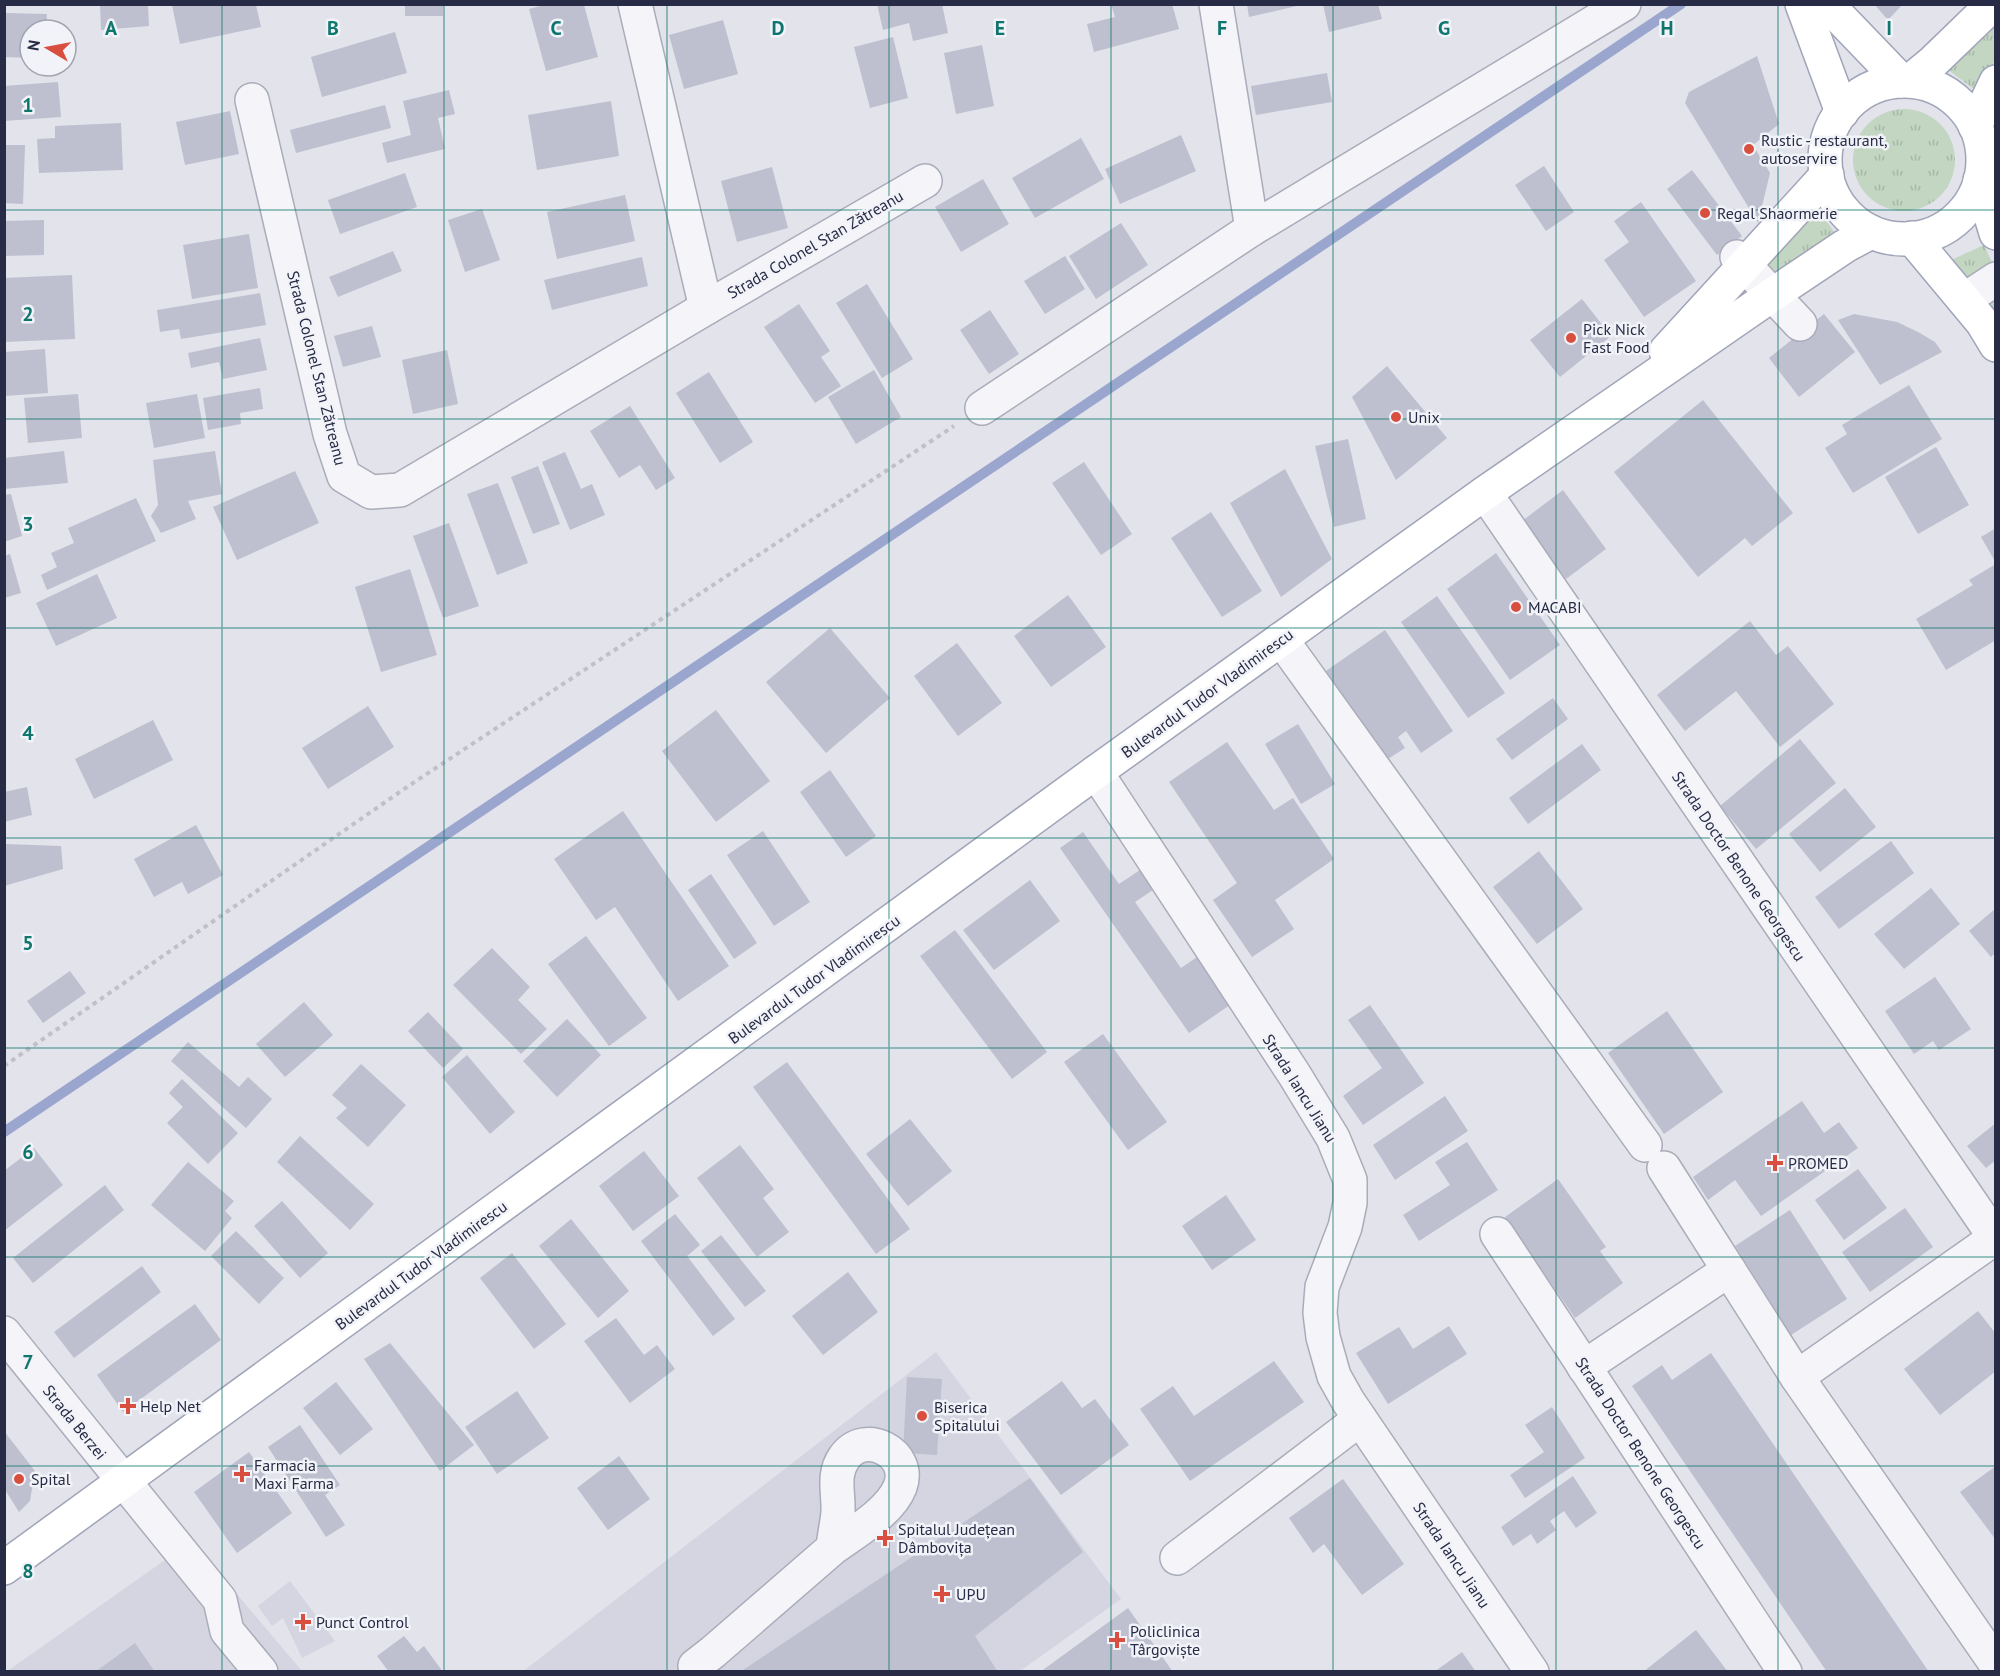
<svg xmlns="http://www.w3.org/2000/svg" width="2000" height="1676" font-family="'PT Sans',sans-serif">
<style>
.built{fill:#d4d5e1}
.grass{fill:url(#grass-tufts)}
.lines{fill:none;stroke-linecap:round;stroke-linejoin:round}
.stream{stroke:#9aa6ce;stroke-width:10}
.building{fill:#bfc0cf}
.minor-casing{stroke:#aaacb9;stroke-width:36}
.major-casing{stroke:#a0a4b8;stroke-width:36}
.path{stroke:#c0c0ca;stroke-width:4;stroke-dasharray:4.5 4.5;stroke-linecap:butt}
.minor{stroke:#f5f5f9;stroke-width:33}
.major{stroke:#fff;stroke-width:33}
.grid{fill:none;stroke:#0f766e;stroke-width:1.5;stroke-opacity:0.55}
.poi-dot{fill:#d94f3f;stroke:#f2f3f8;stroke-width:2}
.labels{text-anchor:middle;stroke-width:5;stroke-linejoin:round;paint-order:stroke}
.poi-label{font-size:16px;fill:#282b45;stroke:#f2f3f8;text-anchor:start}
.street-label{font-size:16px;fill:#282b45;stroke:#f2f3f8}
.grid-label{font-size:20px;text-anchor:middle;font-weight:bold;fill:#0f766e;stroke:#f2f3f8;stroke-width:5;stroke-linejoin:round;paint-order:stroke}
</style>
<defs>
<pattern id="grass-tufts" width="24" height="20" patternUnits="userSpaceOnUse" patternTransform="scale(1.5)"><rect width="24" height="20" fill="#c2d6c2"/><path d="M3 7l-1-3M5 7V3M7 7l1-3M15 17l-1-3M17 17v-4M19 17l1-3" fill="none" stroke="#a7b8a8"/></pattern>
</defs>
<rect width="100%" height="100%" fill="#e2e3eb"/>
<g class="built">
<path d="M936,1352L1121,1599L1020,1671L522,1672Z"/>
<path d="M192,1541L302,1671L6,1672Z"/>
<path d="M290,1581L335,1641L302,1658L283,1618L272,1626L258,1606Z"/>
</g>
<g class="grass">
<path d="M1995,15V60L1979,93L1947,69Z"/>
<circle cx="1904" cy="160" r="51"/>
<path d="M1815,206L1838,237L1671,356Z"/>
<path d="M1984,245L1995,269V327L1949,261Z"/>
</g>
<g class="lines">
<path class="stream" d="M4,1132L1681,4"/>
</g>
<g class="building">
<path d="M100,4H148L149,26L101,30Z"/>
<rect x="405" y="4" width="38" height="12"/>
<path d="M877,4H942L948,33L913,41L909,23L883,30Z"/>
<path d="M1111,4H1172L1179,29L1094,52L1087,24L1115,17Z"/>
<path d="M1247,4H1301V5L1249,17Z"/>
<path d="M1323,4H1378L1382,19L1329,32Z"/>
<path d="M1874,4H1903L1888,20Z"/>
<path d="M172,5H256L261,27L180,44Z"/>
<path d="M544,5H584L598,57L546,71L529,9Z"/>
<path d="M5,13L47,14L46,30H30V58L5,57Z"/>
<path d="M723,20L738,74L684,89L669,35Z"/>
<path d="M395,32L407,73L322,97L311,57Z"/>
<path d="M893,37L908,98L870,108L854,47Z"/>
<path d="M982,45L994,106L956,114L944,53Z"/>
<path d="M1757,56L1779,124L1753,145L1770,173L1758,223L1685,103L1689,92Z"/>
<path d="M1327,73L1332,102L1256,115L1251,86Z"/>
<path d="M58,82L61,117L4,121V86Z"/>
<path d="M449,90L455,114L438,118L445,149L387,163L382,143L411,135L403,101Z"/>
<path d="M611,101L619,156L537,170L528,115Z"/>
<path d="M385,105L391,128L296,153L290,130Z"/>
<path d="M230,111L239,154L185,165L176,122Z"/>
<path d="M121,123L123,170L39,173L37,139L55,138V126Z"/>
<path d="M1181,135L1196,171L1120,204L1105,169Z"/>
<path d="M1081,138L1104,179L1035,218L1012,178Z"/>
<path d="M4,145H25L23,204L4,203Z"/>
<path d="M1544,166L1574,212L1546,231L1515,185Z"/>
<path d="M772,167L788,228L737,242L721,181Z"/>
<path d="M1692,170L1742,236L1717,255L1667,189Z"/>
<path d="M405,173L417,207L340,234L328,200Z"/>
<path d="M983,179L1009,224L961,252L935,207Z"/>
<path d="M625,195L635,241L557,259L547,212Z"/>
<path d="M1641,202L1696,281L1644,317L1604,260L1629,242L1614,221Z"/>
<path d="M482,209L500,260L465,272L448,220Z"/>
<path d="M44,220V255L4,256V221Z"/>
<path d="M1121,223L1148,265L1096,299L1069,256Z"/>
<path d="M249,234L258,288L192,299L183,245Z"/>
<path d="M393,251L402,271L338,297L329,277Z"/>
<path d="M1065,256L1085,289L1045,314L1024,281Z"/>
<path d="M642,257L648,286L552,310L544,280Z"/>
<path d="M72,275L75,339L4,342V278Z"/>
<path d="M867,284L913,359L882,378L836,303Z"/>
<path d="M260,293L266,325L181,339L179,329L160,332L157,310Z"/>
<path d="M1582,299L1611,336L1560,377L1530,340Z"/>
<path d="M799,304L830,351L821,357L841,386L815,403L764,327Z"/>
<path d="M990,310L1019,354L989,374L960,330Z"/>
<path d="M1824,314L1855,352L1799,397L1769,358Z"/>
<path d="M1854,314L1897,322L1918,332L1935,342L1942,352L1880,385L1838,320Z"/>
<path d="M372,326L381,357L343,367L334,336Z"/>
<path d="M260,338L267,370L223,379L219,362L191,368L188,353Z"/>
<path d="M45,349L48,393L4,396V352Z"/>
<path d="M447,350L458,404L413,414L402,360Z"/>
<path d="M1387,366L1447,438L1396,480L1352,397Z"/>
<path d="M874,370L901,417L856,444L828,397Z"/>
<path d="M709,372L753,442L720,463L676,393Z"/>
<path d="M1909,385L1942,439L1853,493L1825,448L1847,434L1842,425Z"/>
<path d="M260,388L263,409L240,413L241,424L208,430L203,398Z"/>
<path d="M78,394L82,438L28,443L24,398Z"/>
<path d="M197,394L205,438L154,448L146,403Z"/>
<path d="M1703,400L1793,513L1752,546L1745,538L1698,577L1614,472Z"/>
<path d="M630,406L675,478L656,490L640,465L619,478L590,431Z"/>
<path d="M1348,439L1366,519L1334,527L1315,446Z"/>
<path d="M1936,447L1969,505L1918,534L1885,477Z"/>
<path d="M64,451L68,483L4,489V458Z"/>
<path d="M215,451L222,494L188,501L196,519L161,533L151,516L158,505L153,460Z"/>
<path d="M565,452L581,489L592,484L605,515L570,530L542,462Z"/>
<path d="M1084,462L1132,534L1101,555L1052,483Z"/>
<path d="M538,466L560,524L533,534L511,477Z"/>
<path d="M1285,469L1332,559L1281,597L1230,503Z"/>
<path d="M295,471L319,523L237,560L213,507Z"/>
<path d="M498,483L528,563L497,575L467,494Z"/>
<path d="M1563,490L1606,549L1566,579L1522,521Z"/>
<path d="M11,494L22,536L4,542V495Z"/>
<path d="M136,498L156,541L47,590L41,575L57,567L51,553L74,543L68,528Z"/>
<path d="M1211,512L1262,591L1222,617L1171,538Z"/>
<path d="M449,523L479,606L443,618L413,536Z"/>
<path d="M1996,528V563L1981,537Z"/>
<path d="M1496,553L1560,645L1510,680L1447,589Z"/>
<path d="M10,554L21,593L4,598V556Z"/>
<path d="M1996,564V640L1946,670L1916,619L1973,585L1969,580Z"/>
<path d="M410,569L437,655L381,672L355,587Z"/>
<path d="M97,574L117,618L56,646L36,603Z"/>
<path d="M1068,595L1106,647L1051,687L1014,636Z"/>
<path d="M1437,596L1505,693L1468,718L1401,622Z"/>
<path d="M1750,621L1776,655L1788,646L1834,704L1780,747L1736,691L1685,731L1657,695Z"/>
<path d="M830,628L890,698L826,753L766,682Z"/>
<path d="M1385,630L1453,731L1421,753L1406,731L1398,737L1405,748L1388,759L1374,738L1369,741L1323,673Z"/>
<path d="M957,643L1002,703L958,736L914,676Z"/>
<path d="M1553,698L1568,719L1512,760L1496,739Z"/>
<path d="M368,706L394,747L328,789L302,748Z"/>
<path d="M716,710L770,781L716,822L662,751Z"/>
<path d="M153,720L173,760L94,799L75,759Z"/>
<path d="M1298,724L1335,784L1301,804L1265,744Z"/>
<path d="M1800,739L1836,783L1756,849L1720,806Z"/>
<path d="M1227,742L1274,810L1293,798L1334,859L1275,900L1294,929L1252,957L1213,900L1237,883L1169,782Z"/>
<path d="M1582,744L1601,770L1528,824L1509,798Z"/>
<path d="M830,770L876,836L846,857L800,792Z"/>
<path d="M27,787L32,815L4,822V792Z"/>
<path d="M1845,788L1876,827L1820,872L1789,834Z"/>
<path d="M623,811L729,966L678,1001L615,907L596,920L554,859Z"/>
<path d="M196,825L223,875L188,894L182,882L154,897L134,859Z"/>
<path d="M763,831L810,902L774,926L727,855Z"/>
<path d="M1083,832L1119,884L1143,868L1156,888L1135,902L1181,968L1197,957L1230,1005L1189,1033L1060,848Z"/>
<path d="M1891,841L1914,873L1839,929L1815,897Z"/>
<path d="M4,844L61,846L63,869L4,886Z"/>
<path d="M1539,851L1583,909L1537,944L1493,887Z"/>
<path d="M711,874L757,943L734,959L688,890Z"/>
<path d="M1030,880L1060,921L994,970L963,930Z"/>
<path d="M1931,888L1960,924L1904,969L1874,934Z"/>
<path d="M1996,908V952L1991,957L1969,931Z"/>
<path d="M955,930L1047,1052L1012,1079L920,956Z"/>
<path d="M586,936L647,1018L609,1046L548,964Z"/>
<path d="M492,948L530,987L518,1000L547,1029L521,1054L453,985Z"/>
<path d="M70,971L86,993L43,1023L27,1001Z"/>
<path d="M1935,977L1971,1029L1939,1050L1933,1041L1914,1054L1885,1011Z"/>
<path d="M304,1002L333,1035L285,1077L256,1044Z"/>
<path d="M1370,1005L1424,1083L1363,1125L1343,1096L1382,1068L1348,1020Z"/>
<path d="M1667,1011L1723,1092L1664,1134L1608,1053Z"/>
<path d="M428,1012L463,1049L443,1068L408,1031Z"/>
<path d="M567,1019L601,1055L557,1097L523,1061Z"/>
<path d="M1103,1034L1167,1122L1128,1150L1064,1062Z"/>
<path d="M188,1042L239,1087L248,1077L272,1099L246,1128L171,1061Z"/>
<path d="M467,1055L515,1112L490,1134L442,1077Z"/>
<path d="M787,1062L910,1229L876,1254L753,1087Z"/>
<path d="M361,1064L406,1105L368,1147L336,1118L347,1108L332,1095Z"/>
<path d="M182,1079L238,1133L208,1164L167,1123L183,1107L169,1093Z"/>
<path d="M1445,1096L1468,1131L1395,1180L1373,1145Z"/>
<path d="M1802,1101L1824,1133L1839,1122L1858,1148L1761,1216L1735,1180L1708,1200L1693,1177Z"/>
<path d="M910,1119L952,1171L908,1206L866,1154Z"/>
<path d="M1996,1123V1160L1986,1168L1967,1146Z"/>
<path d="M300,1136L374,1204L350,1230L277,1162Z"/>
<path d="M1467,1142L1498,1190L1419,1241L1403,1215L1450,1185L1435,1162Z"/>
<path d="M740,1145L774,1189L763,1198L789,1232L757,1257L697,1178Z"/>
<path d="M34,1148L63,1185L4,1231V1171Z"/>
<path d="M644,1151L679,1196L633,1231L599,1186Z"/>
<path d="M188,1162L234,1201L225,1211L232,1218L205,1251L151,1205Z"/>
<path d="M1858,1169L1887,1208L1844,1240L1815,1200Z"/>
<path d="M1558,1179L1606,1247L1600,1251L1623,1283L1575,1318L1505,1217Z"/>
<path d="M105,1185L124,1210L33,1283L13,1258Z"/>
<path d="M1226,1195L1256,1240L1212,1270L1182,1226Z"/>
<path d="M282,1201L328,1253L300,1278L254,1226Z"/>
<path d="M1905,1208L1933,1247L1870,1292L1842,1252Z"/>
<path d="M1790,1210L1847,1299L1791,1335L1735,1246Z"/>
<path d="M675,1214L700,1245L687,1256L735,1319L713,1336L641,1241Z"/>
<path d="M571,1219L629,1291L598,1318L539,1246Z"/>
<path d="M236,1231L284,1278L259,1304L211,1256Z"/>
<path d="M721,1235L766,1291L745,1307L701,1251Z"/>
<path d="M512,1253L566,1324L534,1349L480,1278Z"/>
<path d="M142,1266L161,1292L74,1358L54,1332Z"/>
<path d="M848,1272L878,1312L823,1355L792,1316Z"/>
<path d="M195,1304L221,1340L123,1412L97,1375Z"/>
<path d="M1978,1311L1996,1334V1371L1940,1415L1904,1369Z"/>
<path d="M616,1318L644,1355L657,1345L675,1369L630,1403L584,1341Z"/>
<path d="M1449,1326L1467,1354L1388,1404L1356,1353L1399,1327L1413,1349Z"/>
<path d="M390,1343L474,1445L440,1471L364,1359Z"/>
<path d="M1711,1353L1929,1672H1827L1632,1386L1662,1365L1672,1380Z"/>
<path d="M1274,1361L1304,1402L1190,1481L1140,1409L1173,1386L1194,1416Z"/>
<path d="M907,1377L942,1379L937,1455L903,1453Z"/>
<path d="M1062,1381L1082,1408L1095,1399L1129,1445L1061,1495L1006,1422Z"/>
<path d="M336,1382L373,1429L340,1455L303,1408Z"/>
<path d="M517,1391L549,1438L497,1474L465,1427Z"/>
<path d="M1552,1407L1585,1458L1525,1498L1510,1475L1544,1452L1525,1425Z"/>
<path d="M300,1425L340,1485L325,1495L345,1525L326,1537L268,1447Z"/>
<path d="M4,1431L35,1471L30,1501L19,1512L4,1488Z"/>
<path d="M249,1452L292,1513L237,1553L194,1492Z"/>
<path d="M619,1456L650,1499L608,1530L577,1488Z"/>
<path d="M1996,1466V1540L1960,1492Z"/>
<path d="M1573,1476L1597,1513L1576,1528L1564,1511L1550,1521L1556,1530L1537,1544L1531,1534L1513,1546L1501,1527Z"/>
<path d="M1030,1478L1083,1552L975,1636L998,1672H740Z"/>
<path d="M1343,1479L1404,1564L1362,1595L1324,1544L1313,1553L1289,1518Z"/>
<path d="M1128,1608L1173,1672H1040Z"/>
<path d="M1696,1630L1728,1672H1643Z"/>
<path d="M404,1636L417,1652L424,1646L443,1672H389L377,1656Z"/>
<path d="M135,1643L155,1672H95Z"/>
<path d="M1462,1652L1476,1672H1434Z"/>
</g>
<g class="lines">
<defs>
<g id="minor">
<path d="M635,4L706,308"/>
<path d="M1216,4L1252,229"/>
<path d="M252,100L330,434L344,476L371,492L400,490L706,308L925,181"/>
<path d="M1737,257L1800,324"/>
<path d="M1964,300L1996,279"/>
<path d="M982,408L1252,229L1624,4"/>
<path d="M1485,493L1996,1239"/>
<path d="M1281,639L1645,1145"/>
<path d="M1096,772L1294,1074L1333,1138L1350,1180V1203L1345,1227L1322,1287L1320,1313L1323,1337L1334,1376L1348,1401L1532,1672"/>
<path d="M1664,1168L1797,1377L1996,1664"/>
<path d="M1497,1234L1785,1672"/>
<path d="M4,1333L220,1600L227,1631L261,1672"/>
<path d="M1584,1367L1729,1270"/>
<path d="M1797,1377L1995,1238"/>
<path d="M1177,1558L1360,1419"/>
<path d="M695,1666L713,1652L833,1548C834,1536 837,1524 838,1512C839,1493 832,1475 844,1458C864,1428 913,1453 900,1487C890,1512 855,1532 833,1548"/>
</g>
<g id="major">
<path d="M1802,4L1842,112"/>
<path d="M1827,4L1901,81"/>
<path d="M1910,81L1932,63L1993,4"/>
<circle cx="1904" cy="160" r="79"/>
<path d="M1975,126L1996,82"/>
<path d="M1980,180L1996,233"/>
<path d="M1912,238L1982,322L1996,345"/>
<path d="M1666,351L1827,175"/>
<path d="M4,1568L1096,772L1485,493L1772,295L1845,246L1871,232"/>
</g>
</defs>
<use href="#minor" class="minor-casing"/>
<use href="#major" class="major-casing"/>
<path class="path" d="M4,1066L407,787L954,426"/>
<use href="#minor" class="minor"/>
<use href="#major" class="major"/>
</g>
<path class="grid" d="M222,4V1672M444,4V1672M667,4V1672M889,4V1672M1111,4V1672M1333,4V1672M1556,4V1672M1778,4V1672M4,210H1996M4,419H1996M4,628H1996M4,838H1996M4,1048H1996M4,1257H1996M4,1466H1996"/>
<g class="poi-dot">
<circle cx="1749" cy="149" r="6"/>
<circle cx="1705" cy="213" r="6"/>
<circle cx="1571" cy="338" r="6"/>
<circle cx="1396" cy="417" r="6"/>
<circle cx="1516" cy="607" r="6"/>
<path d="M1772 1154h6v6h6v6h-6v6h-6v-6h-6v-6h6z"/>
<path d="M125 1397h6v6h6v6h-6v6h-6v-6h-6v-6h6z"/>
<circle cx="922" cy="1416" r="6"/>
<path d="M239 1465h6v6h6v6h-6v6h-6v-6h-6v-6h6z"/>
<circle cx="19" cy="1479" r="6"/>
<path d="M882 1529h6v6h6v6h-6v6h-6v-6h-6v-6h6z"/>
<path d="M939 1585h6v6h6v6h-6v6h-6v-6h-6v-6h6z"/>
<path d="M300 1613h6v6h6v6h-6v6h-6v-6h-6v-6h6z"/>
<path d="M1114 1631h6v6h6v6h-6v6h-6v-6h-6v-6h6z"/>
</g>
<g class="labels">
<g class="poi-label">
<text x="1761" y="146">Rustic - restaurant,<tspan x="1761" dy="18">autoservire</tspan></text>
<text x="1717" y="219">Regal Shaormerie</text>
<text x="1583" y="335">Pick Nick<tspan x="1583" dy="18">Fast Food</tspan></text>
<text x="1408" y="423">Unix</text>
<text x="1528" y="613">MACABI</text>
<text x="1788" y="1169">PROMED</text>
<text x="140" y="1412">Help Net</text>
<text x="934" y="1413">Biserica<tspan x="934" dy="18">Spitalului</tspan></text>
<text x="254" y="1471">Farmacia<tspan x="254" dy="18">Maxi Farma</tspan></text>
<text x="31" y="1485">Spital</text>
<text x="898" y="1535">Spitalul Județean<tspan x="898" dy="18">Dâmbovița</tspan></text>
<text x="956" y="1600">UPU</text>
<text x="316" y="1628">Punct Control</text>
<text x="1130" y="1637">Policlinica<tspan x="1130" dy="18">Târgoviște</tspan></text>
</g>
<g class="street-label">
<text transform="translate(815 244) rotate(-30)" y="6">Strada Colonel Stan Zătreanu</text>
<text transform="translate(317 368) rotate(76)" y="6">Strada Colonel Stan Zătreanu</text>
<text transform="translate(1207 693) rotate(-36)" y="6">Bulevardul Tudor Vladimirescu</text>
<text transform="translate(1739 866) rotate(56)" y="6">Strada Doctor Benone Georgescu</text>
<text transform="translate(814 979) rotate(-36)" y="6">Bulevardul Tudor Vladimirescu</text>
<text transform="translate(1300 1088) rotate(58)" y="6">Strada Iancu Jianu</text>
<text transform="translate(421 1265) rotate(-36)" y="6">Bulevardul Tudor Vladimirescu</text>
<text transform="translate(75 1422) rotate(51)" y="6">Strada Berzei</text>
<text transform="translate(1641 1453) rotate(57)" y="6">Strada Doctor Benone Georgescu</text>
<text transform="translate(1452 1555) rotate(56)" y="6">Strada Iancu Jianu</text>
</g>
</g>
<g class="grid-label">
<text x="111" y="35">A</text>
<text x="333" y="35">B</text>
<text x="556" y="35">C</text>
<text x="778" y="35">D</text>
<text x="1000" y="35">E</text>
<text x="1222" y="35">F</text>
<text x="1444" y="35">G</text>
<text x="1667" y="35">H</text>
<text x="1889" y="35">I</text>
<text x="28" y="112">1</text>
<text x="28" y="321">2</text>
<text x="28" y="531">3</text>
<text x="28" y="740">4</text>
<text x="28" y="950">5</text>
<text x="28" y="1159">6</text>
<text x="28" y="1369">7</text>
<text x="28" y="1578">8</text>
</g>
<rect width="2000" height="1676" fill="none" stroke="#282b45" stroke-width="12"/>
<g transform="translate(48 48) rotate(280)"><circle r="28" fill="#f2f3f8" stroke="#a1a3b0" stroke-width="1.5"/>
<path d="M0-4.5L10 22L0 15L-10 22Z" fill="#d94f3f"/>
<text y="-9" font-size="16" font-weight="bold" text-anchor="middle" fill="#282b45">N</text>
</g>
</svg>
